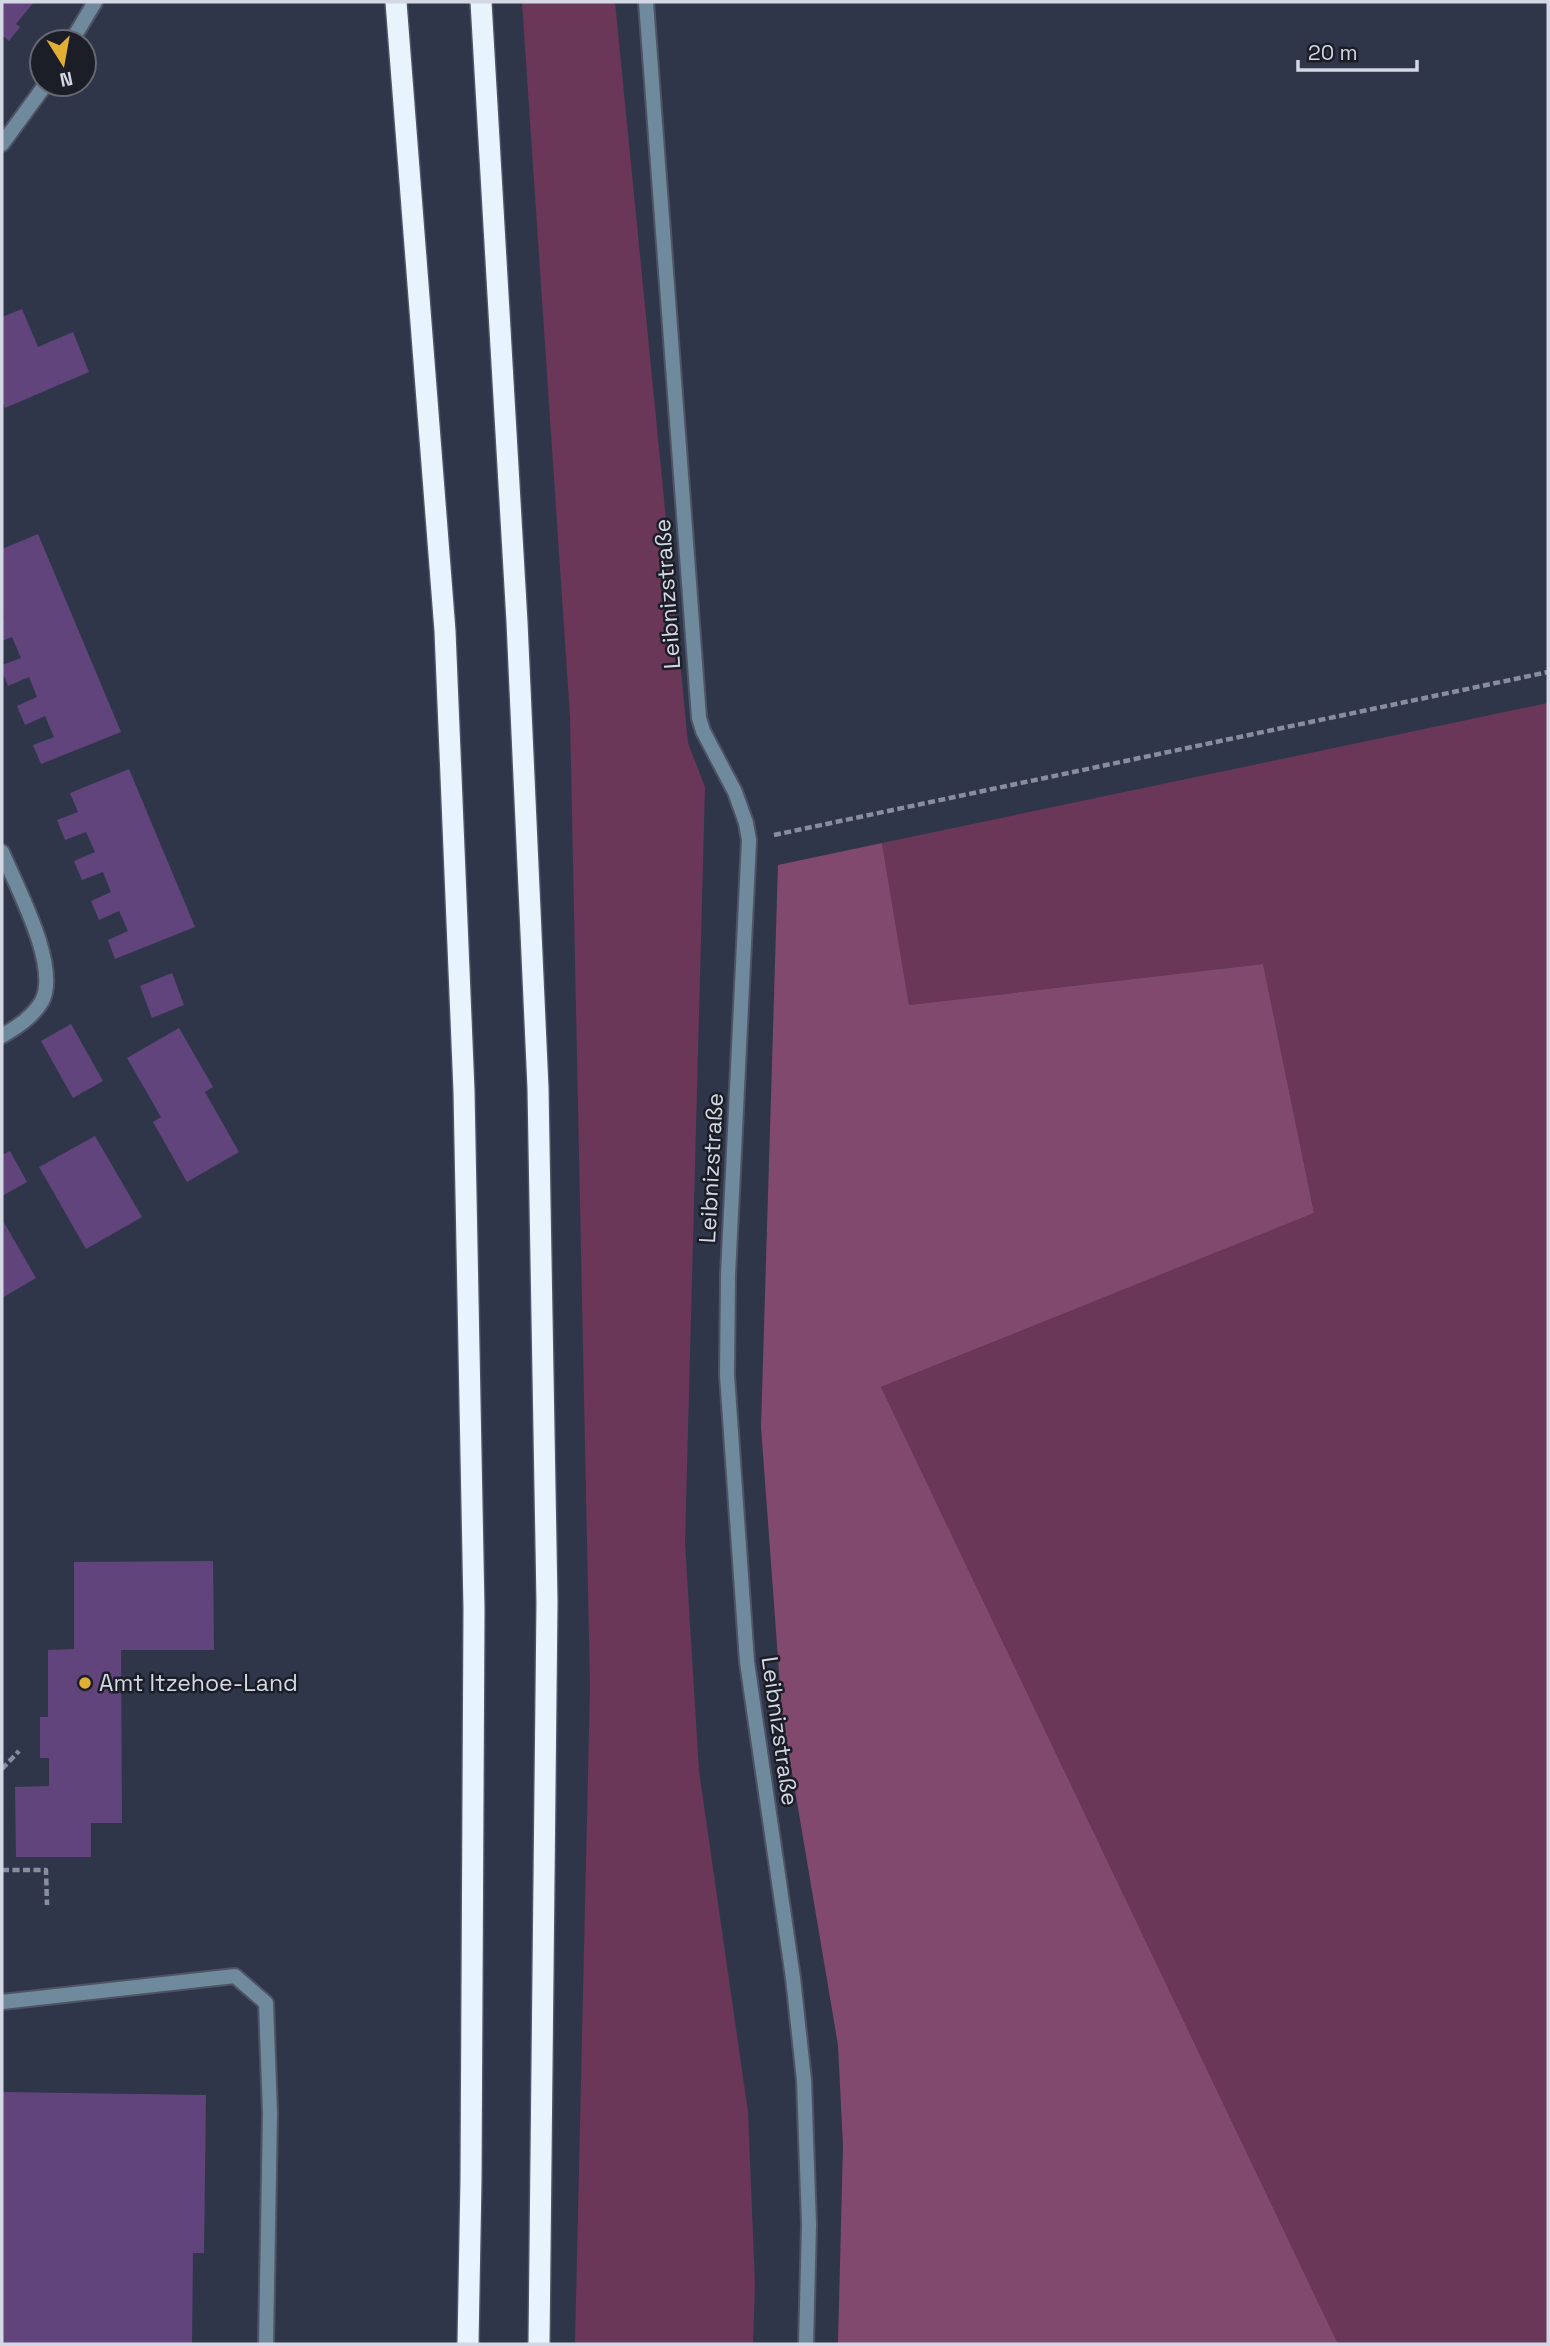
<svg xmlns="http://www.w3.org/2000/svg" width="1550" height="2346" font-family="'Space Grotesk',sans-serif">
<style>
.green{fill:#6a3759}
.forest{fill:#82496e}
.building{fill:#60447b}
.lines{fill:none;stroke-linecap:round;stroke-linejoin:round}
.service-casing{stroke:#4e5366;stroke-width:18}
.minor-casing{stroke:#4e5366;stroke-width:18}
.motorway-casing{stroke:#4e5366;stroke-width:24}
.path{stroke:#898d9d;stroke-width:4.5;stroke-dasharray:7 3.5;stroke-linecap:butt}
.service{stroke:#6f8a9c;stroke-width:14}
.minor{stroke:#6f8a9c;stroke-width:14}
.motorway{stroke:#e7f4fd;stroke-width:21}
.poi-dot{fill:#e1af34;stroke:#1b1e27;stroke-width:2.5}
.labels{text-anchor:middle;stroke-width:5;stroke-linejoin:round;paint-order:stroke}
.street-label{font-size:23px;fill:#d4d8e4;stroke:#1b1e27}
.poi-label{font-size:23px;fill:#d4d8e4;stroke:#1b1e27;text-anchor:start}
</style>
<rect width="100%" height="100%" fill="#30364a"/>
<g class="green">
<path d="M522,2H615L688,743L705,787L685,1543L699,1771L748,2112L755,2285L753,2344H575L590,1687L570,716Z"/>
<path d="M1548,703V2344H1338L881,1387L1314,1213L1263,964L909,1005L882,843Z"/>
</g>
<path class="forest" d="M882,843L909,1005L1263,964L1314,1213L881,1387L1338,2344H838L843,2146L838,2045L782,1713L761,1427L778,865Z"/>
<g class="building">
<path d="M2,2H34L16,24L20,27L9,41L2,35Z"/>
<path d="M22,309L38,347L73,332L89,372L5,408L2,401V317Z"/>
<path d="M38,534L121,732L41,764L33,745L54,737L45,716L25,725L17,706L37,697L29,677L8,686L2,671V665L21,658L12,637L2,641V618L4,617L2,612V549Z"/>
<path d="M129,769L195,927L115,959L108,940L128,931L119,911L99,920L91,901L111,892L103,872L82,880L74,861L95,852L86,832L65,840L57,820L78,812L70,793Z"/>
<path d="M172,973L184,1005L152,1018L140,986Z"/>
<path d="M71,1024L103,1081L73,1098L41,1041Z"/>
<path d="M179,1028L213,1087L205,1092L239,1152L187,1182L153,1122L161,1117L127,1058Z"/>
<path d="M95,1136L142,1217L86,1249L39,1167Z"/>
<path d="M10,1151L27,1182L2,1196V1155Z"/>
<path d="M2,1219L36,1278L2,1298Z"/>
<path d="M213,1561L214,1650H121L122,1823H91V1857H16L15,1787L49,1786V1758H40V1717H48V1650L74,1649V1562Z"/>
<path d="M2,2092L206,2095L204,2253H193L192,2344H2Z"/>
</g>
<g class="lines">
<defs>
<path id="service" d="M2,2002L235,1976L266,2003L270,2113L266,2344"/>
<g id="minor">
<path d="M646,2L699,718L703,731L735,792L746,823L749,840L728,1275L727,1375L747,1662L793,1978L804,2080L809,2225L806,2344"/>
<path d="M71,42L95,2"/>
<path d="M2,144L46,84"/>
<path d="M2,852C16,886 60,966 42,1001C33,1017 17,1027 2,1036"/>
</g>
<g id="motorway">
<path d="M396,2L445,631L464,1091L474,1609L471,2180L468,2344"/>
<path d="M481,2L517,622L538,1088L547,1602L539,2344"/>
</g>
</defs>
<use href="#service" class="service-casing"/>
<use href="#minor" class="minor-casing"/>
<use href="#motorway" class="motorway-casing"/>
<g class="path">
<path d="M774,835L1548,672"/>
<path d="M2,1769L19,1751"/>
<path d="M2,1870H46L47,1905"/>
</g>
<use href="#service" class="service"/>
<use href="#minor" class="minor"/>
<use href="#motorway" class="motorway"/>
</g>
<circle class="poi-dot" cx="85" cy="1683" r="7"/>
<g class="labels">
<g class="street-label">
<text transform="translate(667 594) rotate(-94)" y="8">Leibnizstraße</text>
<text transform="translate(711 1168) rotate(-87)" y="8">Leibnizstraße</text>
<text transform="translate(780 1731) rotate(82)" y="8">Leibnizstraße</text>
</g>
<g class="poi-label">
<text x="99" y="1691">Amt Itzehoe-Land</text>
</g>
</g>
<rect width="1550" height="2346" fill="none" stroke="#d4d8e4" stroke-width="7"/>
<g transform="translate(63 63) rotate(169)"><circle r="33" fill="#1b1e27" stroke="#656873" stroke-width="2"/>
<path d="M0-5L12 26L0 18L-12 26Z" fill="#e1af34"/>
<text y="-10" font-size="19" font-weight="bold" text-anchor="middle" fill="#d4d8e4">N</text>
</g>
<path d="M1298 60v10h119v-10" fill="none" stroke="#d4d8e4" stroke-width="3.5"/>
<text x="1308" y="60" font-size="21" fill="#d4d8e4" stroke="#1b1e27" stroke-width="5" paint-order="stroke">20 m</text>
</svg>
